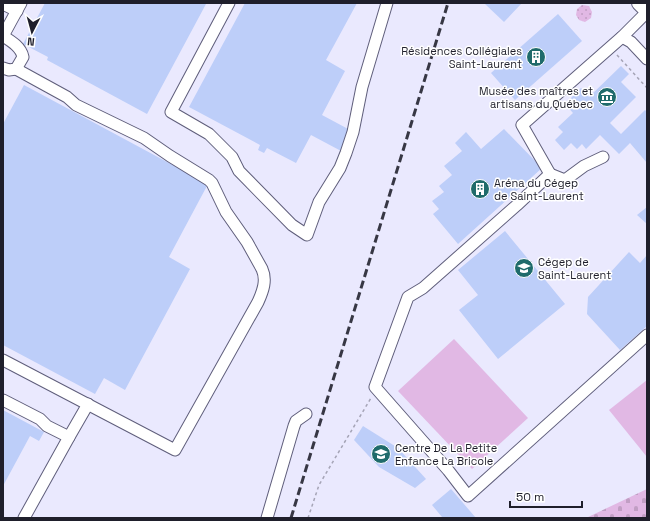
<svg xmlns="http://www.w3.org/2000/svg" width="650" height="521" font-family="'Space Grotesk',sans-serif">
<style>
.grass{fill:url(#grass-dots)}
.cemetery{fill:url(#cemetery-stones)}
.pitch{fill:#e1b8e4}
.building{fill:#bdcef9}
.lines{fill:none;stroke-linecap:round;stroke-linejoin:round}
.minor-casing{stroke:#5f5e7b;stroke-width:13}
.major-casing{stroke:#5f5e7b;stroke-width:16}
.path{stroke:#a5a4b6;stroke-width:1.5;stroke-dasharray:3 3;stroke-linecap:butt}
.minor{stroke:#fff;stroke-width:11}
.major{stroke:#fff;stroke-width:14}
.rail{stroke:#373744;stroke-width:3;stroke-dasharray:8 4;stroke-linecap:butt}
.labels{text-anchor:middle;stroke-width:3;stroke-linejoin:round;paint-order:stroke}
.poi-label{font-size:11px;fill:#1f1f2b;stroke:#fff;text-anchor:start}
</style>
<defs>
<pattern id="grass-dots" width="8" height="8" patternUnits="userSpaceOnUse"><rect width="8" height="8" fill="#e1b8e4"/><path d="M2 2h.1M6 6h.1" fill="none" stroke="#c19ec4" stroke-width="1.8" stroke-linecap="round"/></pattern>
<pattern id="cemetery-stones" width="16" height="16" patternUnits="userSpaceOnUse"><rect width="16" height="16" fill="#e1b8e4"/><path d="M2 7V4a2 2 0 0 1 4 0v3zM10 15v-3a2 2 0 0 1 4 0v3z" fill="#c19ec4"/></pattern>
</defs>
<rect width="100%" height="100%" fill="#eae9fe"/>
<path class="grass" d="M582,5L589,6L592,12L591,18L585,22L579,20L576,15L577,9Z"/>
<path class="cemetery" d="M647,489V518H586Z"/>
<g class="pitch">
<path d="M454,339L528,418L472,469L398,391Z"/>
<path d="M647,380V457L609,410Z"/>
</g>
<g class="building">
<path d="M45,3H205L206,4L147,114L47,60L48,57L23,44Z"/>
<path d="M245,3H357L326,60L345,71L322,115L350,130L343,152L311,135L296,163L267,148L264,153L258,150L260,145L189,107Z"/>
<path d="M486,3H522L504,22L485,4Z"/>
<path d="M558,14L582,41L515,100L491,73Z"/>
<path d="M621,66L629,74L621,82L636,97L610,123L621,134L645,110L647,112V163L630,143L619,154L600,135L586,149L582,144L577,149L571,143L564,150L555,140L563,132L558,127L573,113L565,104L581,88L589,97Z"/>
<path d="M24,85L208,184L169,257L190,269L125,390L104,378L95,394L3,345V124Z"/>
<path d="M504,129L542,168L458,244L433,214L439,209L432,201L444,192L439,186L452,175L444,166L462,151L455,143L466,132L481,149Z"/>
<path d="M647,207V224L637,215Z"/>
<path d="M505,231L565,304L498,359L459,310L478,295L458,270Z"/>
<path d="M629,252L640,263L647,255V326L620,350L587,314L588,297Z"/>
<path d="M3,410L44,432L39,441L30,436L3,486Z"/>
<path d="M363,426L398,448L426,479L415,488L379,467L354,440Z"/>
<path d="M451,489L476,518H441L442,517L432,505Z"/>
</g>
<g class="lines">
<defs>
<g id="minor">
<path d="M229,3L171,112L209,134L232,157L239,171L292,225L307,235L319,202L340,168L346,153L353,132L362,87L387,3"/>
<path d="M3,4L17,11"/>
<path d="M3,36L21,3"/>
<path d="M622,37L631,42L647,59"/>
<path d="M3,68L9,70L16,69L23,57C21,47 11,41 3,36"/>
<path d="M603,157L584,166L565,180L550,174L517,205L423,288L408,297L375,387L448,470L468,496L647,335"/>
<path d="M550,174L522,125L622,37L647,12"/>
<path d="M3,360L175,450L258,302C263,291 267,280 262,269L247,242L226,212L212,183L209,180L170,156L144,138L76,105L67,97L16,69"/>
<path d="M3,400L40,419L47,426L69,437L88,404"/>
<path d="M24,518L69,437"/>
<path d="M267,518L294,426L296,421L306,414"/>
</g>
<path id="major" d="M639,3L647,11"/>
</defs>
<use href="#minor" class="minor-casing"/>
<use href="#major" class="major-casing"/>
<g class="path">
<path d="M617,55L647,88"/>
<path d="M308,518L319,485L371,398"/>
</g>
<use href="#minor" class="minor"/>
<use href="#major" class="major"/>
<path class="rail" d="M291,518L448,3"/>
</g>
<defs>
<symbol id="building-disc" viewBox="-11 -11 22 22"><circle r="9.5" fill="#1f6b6b" stroke="#fff"/><path d="M-4-6H4V6H1V3H-1V6H-4ZM-2.5-4.3h1.7v1.8h-1.7ZM.8-4.3h1.7v1.8H.8ZM-2.5-1h1.7V.8h-1.7ZM.8-1h1.7V.8H.8Z" fill="#fff"/></symbol>
<symbol id="museum-disc" viewBox="-11 -11 22 22"><circle r="9.5" fill="#1f6b6b" stroke="#fff"/><path d="M0-6L6-3V-2H-6V-3ZM-5-1h2V3h-2ZM-1-1h2V3h-2ZM3-1h2V3H3ZM-6 4H6V6H-6Z" fill="#fff"/></symbol>
<symbol id="university-disc" viewBox="-11 -11 22 22"><circle r="9.5" fill="#1f6b6b" stroke="#fff"/><path d="M0-5L7-2L0 1L-7-2ZM-4 1L0 2.5L4 1V4Q0 6-4 4Z" fill="#fff"/></symbol>
<symbol id="school-disc" viewBox="-11 -11 22 22"><circle r="9.5" fill="#1f6b6b" stroke="#fff"/><path d="M0-5L7-2L0 1L-7-2ZM-4 1L0 2.5L4 1V4Q0 6-4 4Z" fill="#fff"/></symbol>
</defs>
<g fill-rule="evenodd">
<use href="#building-disc" x="525" y="46" width="22" height="22"/>
<use href="#museum-disc" x="596" y="86" width="22" height="22"/>
<use href="#building-disc" x="469" y="178" width="22" height="22"/>
<use href="#university-disc" x="513" y="257" width="22" height="22"/>
<use href="#school-disc" x="370" y="443" width="22" height="22"/>
</g>
<g class="labels">
<g class="poi-label">
<text x="522" y="55" text-anchor="end">Résidences Collégiales<tspan x="522" dy="13">Saint-Laurent</tspan></text>
<text x="593" y="95" text-anchor="end">Musée des maîtres et<tspan x="593" dy="13">artisans du Québec</tspan></text>
<text x="494" y="187">Aréna du Cégep<tspan x="494" dy="13">de Saint-Laurent</tspan></text>
<text x="538" y="266">Cégep de<tspan x="538" dy="13">Saint-Laurent</tspan></text>
<text x="395" y="452">Centre De La Petite<tspan x="395" dy="13">Enfance La Bricole</tspan></text>
</g>
</g>
<rect width="650" height="521" fill="none" stroke="#1f1f2b" stroke-width="8"/>
<g transform="translate(32 32) rotate(186)" stroke="#ffffff" stroke-width="3" paint-order="stroke">
<path d="M0-3L7 15L0 10L-7 15Z" fill="#1f1f2b"/>
<text y="-6" font-size="11" font-weight="bold" text-anchor="middle" fill="#1f1f2b">N</text>
</g>
<path d="M510 501v6h72v-6" fill="none" stroke="#1f1f2b" stroke-width="2"/>
<text x="516" y="501" font-size="12" fill="#1f1f2b" stroke="#ffffff" stroke-width="3" paint-order="stroke">50 m</text>
</svg>
